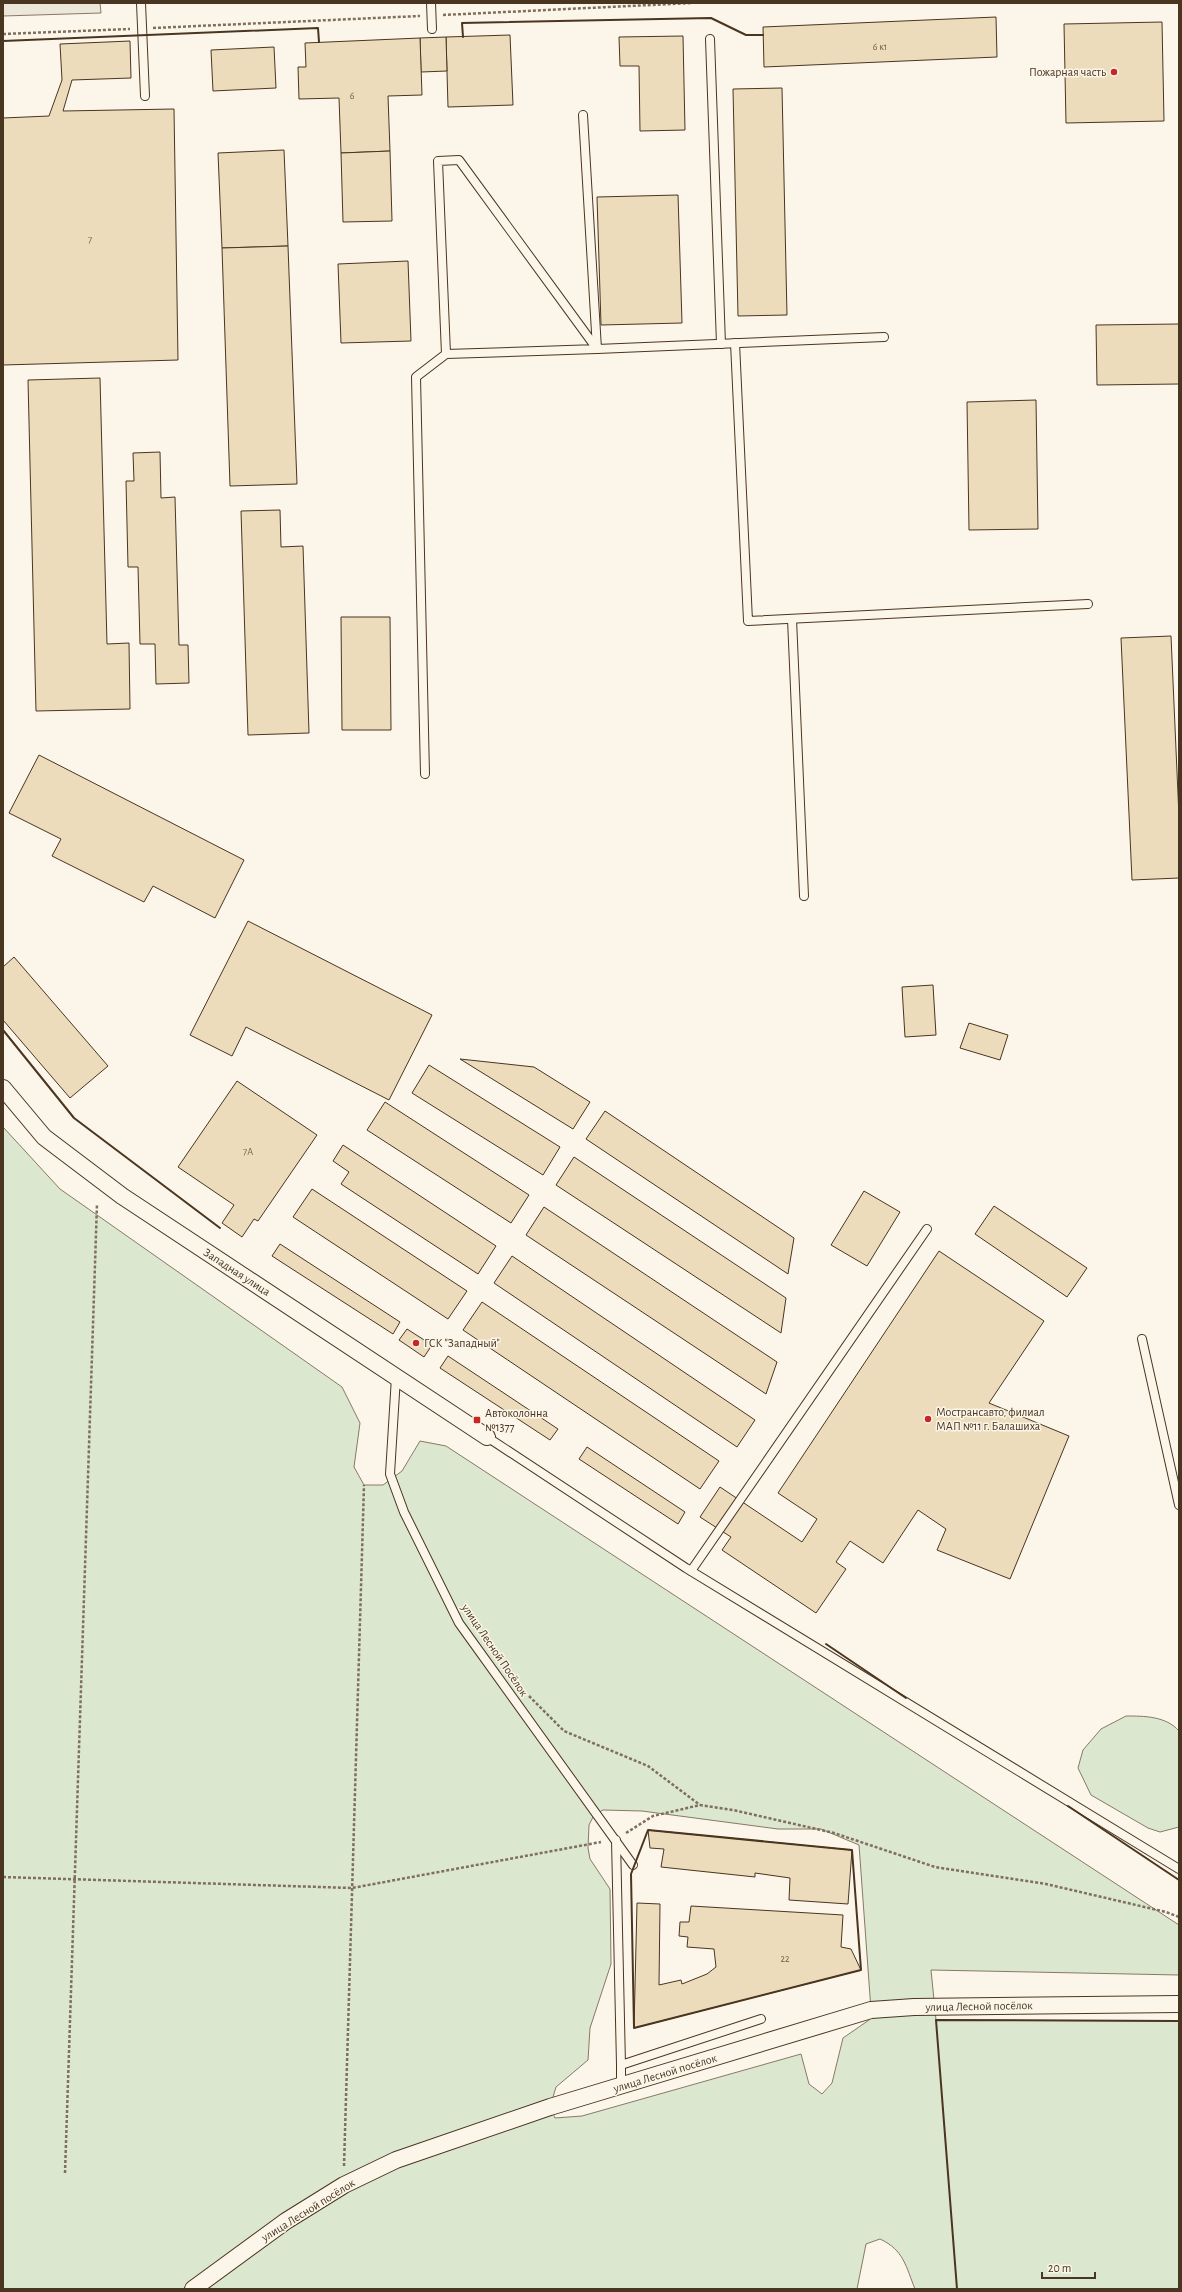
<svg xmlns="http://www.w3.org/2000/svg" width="1182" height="2292" font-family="'Alegreya Sans',sans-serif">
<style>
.green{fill:#dce7d0;stroke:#887966;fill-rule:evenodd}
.parking{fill:#ede7d9;stroke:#887966}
.building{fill:#ecdcbc;stroke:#4a3520}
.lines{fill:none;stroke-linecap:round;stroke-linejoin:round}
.service-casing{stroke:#4a3520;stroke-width:10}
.minor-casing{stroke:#4a3520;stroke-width:18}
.path{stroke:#7f6f5c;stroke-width:2.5;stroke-dasharray:3 2;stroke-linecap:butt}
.service{stroke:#fbf6e9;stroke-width:8}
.minor{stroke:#fbf6e9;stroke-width:16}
.wall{stroke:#4a3520;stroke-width:2}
.poi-dot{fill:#c62828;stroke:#fbf6e9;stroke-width:1.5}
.labels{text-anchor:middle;stroke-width:3;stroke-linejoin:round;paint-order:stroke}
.number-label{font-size:10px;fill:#725f47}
.poi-label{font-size:12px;fill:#4a3520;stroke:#fbf6e9;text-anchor:start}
.street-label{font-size:12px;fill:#4a3520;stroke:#fbf6e9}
</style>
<rect width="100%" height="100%" fill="#fbf6e9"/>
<g class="green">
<path d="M3,1127L60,1189L342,1387L360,1423L354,1467L364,1485H383L402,1471L420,1441L446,1446L1179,1925V1975L931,1970L936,2020L1179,2021V2289H915C906,2267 904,2250 880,2239L866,2244L857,2289H3ZM603,1810L642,1811L778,1829H821L859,1845L871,2010L869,2020L843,2038L832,2083L822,2094L809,2084L801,2054L582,2116L555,2118L550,2107L556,2087L588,2060L590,2028L611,1964L610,1889L590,1859L588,1848L589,1825L594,1815Z"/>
<path d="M1126,1716C1144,1716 1166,1716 1179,1731V1827L1160,1832L1148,1828L1091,1795L1078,1768L1083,1750L1101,1729Z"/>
</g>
<path class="parking" d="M3,3H100L101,13L3,16Z"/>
<g class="building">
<path d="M996,17L997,57L764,67L763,27Z"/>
<path d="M1162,22L1164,121L1066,123L1064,24Z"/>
<path d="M510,35L513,105L448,107L446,37Z"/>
<path d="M683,36L685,130L640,131L639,66H620L619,37Z"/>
<path d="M446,37L447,71L421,72L420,38Z"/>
<path d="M420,38L422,95L388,96L390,151L341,153L339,98L299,99L298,67H306L305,43Z"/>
<path d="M130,41L131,78L72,80L63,111L174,109L178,360L3,365V118L49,116L62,80L60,44Z"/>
<path d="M274,47L276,88L213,91L211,50Z"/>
<path d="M782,88L787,315L738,316L733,89Z"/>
<path d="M284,150L288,246L222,248L218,153Z"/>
<path d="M390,151L392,221L343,222L341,153Z"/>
<path d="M678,195L682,323L601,325L597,197Z"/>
<path d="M288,246L297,484L230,486L222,248Z"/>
<path d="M408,261L411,341L341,343L338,264Z"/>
<path d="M1179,324V384L1097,385L1096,325Z"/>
<path d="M100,378L107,644L129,643L130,709L36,711L28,380Z"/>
<path d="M1036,400L1038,529L969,530L967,402Z"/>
<path d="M160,452L161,498L175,497L179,645H188L189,683L156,684L155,644H140L138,567H128L126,481H134L133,453Z"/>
<path d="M280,510L281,547L303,546L309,733L248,735L241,511Z"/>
<path d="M341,617H390L391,730H342Z"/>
<path d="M1171,636L1179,817V878L1132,880L1121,638Z"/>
<path d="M39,755L244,860L215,918L153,886L144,902L52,856L61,839L9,813Z"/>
<path d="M248,921L432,1015L389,1100L246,1027L232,1056L190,1035Z"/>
<path d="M14,957L108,1066L70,1098L3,1020V967Z"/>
<path d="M933,985L936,1035L905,1037L902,987Z"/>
<path d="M969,1023L1008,1035L1000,1060L960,1048Z"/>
<path d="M460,1059L534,1067L590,1102L573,1129Z"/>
<path d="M429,1065L560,1147L543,1175L412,1093Z"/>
<path d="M237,1081L317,1135L258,1221L254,1219L242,1237L222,1223L234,1205L178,1167Z"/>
<path d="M385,1102L529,1195L511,1223L367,1130Z"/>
<path d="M605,1111L794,1238L788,1274L586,1139Z"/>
<path d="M343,1145L496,1246L478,1274L341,1184L349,1172L333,1161Z"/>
<path d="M574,1157L786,1298L781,1333L556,1185Z"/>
<path d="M312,1189L467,1291L448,1319L293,1217Z"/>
<path d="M864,1191L900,1212L867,1266L831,1245Z"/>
<path d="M994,1206L1087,1268L1067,1297L975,1234Z"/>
<path d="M544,1207L777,1362L766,1394L526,1235Z"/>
<path d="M280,1244L400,1322L393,1334L272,1256Z"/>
<path d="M939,1251L1044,1321L989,1403L1069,1436L1010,1579L937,1550L946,1529L918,1510L883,1563L850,1541L836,1562L846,1569L816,1613L722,1550L731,1537L700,1517L720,1487L802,1542L817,1519L778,1493Z"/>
<path d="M512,1256L755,1420L737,1447L494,1283Z"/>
<path d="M482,1302L719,1461L700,1489L463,1330Z"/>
<path d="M407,1329L432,1345L424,1357L399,1340Z"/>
<path d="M448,1356L558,1429L550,1440L440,1368Z"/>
<path d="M587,1447L685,1512L678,1524L579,1459Z"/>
<path d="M648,1830L852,1850L848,1904L789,1900L790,1878L755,1873V1877L661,1867L664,1849L650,1848Z"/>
<path d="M637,1903L660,1904L659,1985L681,1980L682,1984L707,1974L716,1967L714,1949L687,1947L688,1937L679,1936L680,1922H689L691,1906L843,1915L841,1947L851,1949L861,1970L634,2028Z"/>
</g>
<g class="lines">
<defs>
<g id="service">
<path d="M141,3L145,96"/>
<path d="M431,3L432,29"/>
<path d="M710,39L721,344"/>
<path d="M583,115L597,349L884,337"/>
<path d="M735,343L748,621L1088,604"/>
<path d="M792,619L804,896"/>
<path d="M425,774L416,377L446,354L597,349L459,160L438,161L446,354"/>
<path d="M1142,1339L1179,1505"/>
<path d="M396,1377L390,1474L404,1512L459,1623L633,1865"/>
<path d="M487,1437L686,1568L1179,1869"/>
<path d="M691,1571L927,1229"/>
<path d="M616,1840L621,2065L761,2019"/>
<path d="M621,2065V2086"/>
</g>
<g id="minor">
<path d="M3,1088L44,1137L122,1196L487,1437"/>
<path d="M193,2289L286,2221L344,2185L396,2160L550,2107L871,2010L914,2007L1179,2004"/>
</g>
</defs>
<use href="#service" class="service-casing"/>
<use href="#minor" class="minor-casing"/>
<g class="path">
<path d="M443,15L692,3"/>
<path d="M153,28L420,16"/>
<path d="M3,34L130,29"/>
<path d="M529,1696L564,1731L648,1766L700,1805"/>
<path d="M626,1833L653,1816L700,1805L733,1810L834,1833L935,1867L1046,1884L1166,1912L1179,1917"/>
<path d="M3,1877L352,1888L601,1842"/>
<path d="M344,2166L364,1485"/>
<path d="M65,2173L97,1204"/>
</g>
<use href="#service" class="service"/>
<use href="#minor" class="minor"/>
<g class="wall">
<path d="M463,37L462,23L711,18L746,35H763"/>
<path d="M3,41L318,28L319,42"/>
<path d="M3,1030L74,1118L220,1228"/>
<path d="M826,1644L906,1698"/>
<path d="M1068,1806L1179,1880"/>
<path d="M648,1830L852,1850L861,1970L634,2028L631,1874Z"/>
<path d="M957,2289L936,2020L1179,2021"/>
</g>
</g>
<g class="poi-dot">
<circle cx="1114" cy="72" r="4"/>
<circle cx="416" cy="1343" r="4"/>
<circle cx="928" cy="1419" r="4"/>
<rect x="473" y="1416" width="8" height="8" rx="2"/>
</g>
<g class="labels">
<g class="number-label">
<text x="880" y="50">6 к1</text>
<text x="352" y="99">6</text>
<text x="90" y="243">7</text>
<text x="248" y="1155">7А</text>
<text x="785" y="1962">22</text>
</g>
<g class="poi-label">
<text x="1106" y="76" text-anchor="end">Пожарная часть</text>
<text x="424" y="1347">ГСК "Западный"</text>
<text x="936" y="1416">Мострансавто, филиал<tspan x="936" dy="14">МАП №11 г. Балашиха</tspan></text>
<text x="485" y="1417">Автоколонна<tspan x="485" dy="14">№1377</tspan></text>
</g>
<g class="street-label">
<text transform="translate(237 1272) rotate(33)" y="4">Западная улица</text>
<text transform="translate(495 1650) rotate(56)" y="4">улица Лесной Посёлок</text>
<text transform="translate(979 2006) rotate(-1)" y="4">улица Лесной посёлок</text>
<text transform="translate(665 2073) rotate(-17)" y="4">улица Лесной посёлок</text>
<text transform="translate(308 2210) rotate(-32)" y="4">улица Лесной посёлок</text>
</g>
</g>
<rect width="1182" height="2292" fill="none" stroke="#4a3520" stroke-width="8"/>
<path d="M1042 2272v6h53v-6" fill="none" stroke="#4a3520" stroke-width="2"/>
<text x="1048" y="2272" font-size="12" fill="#4a3520" stroke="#fbf6e9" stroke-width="3" paint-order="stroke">20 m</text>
</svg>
